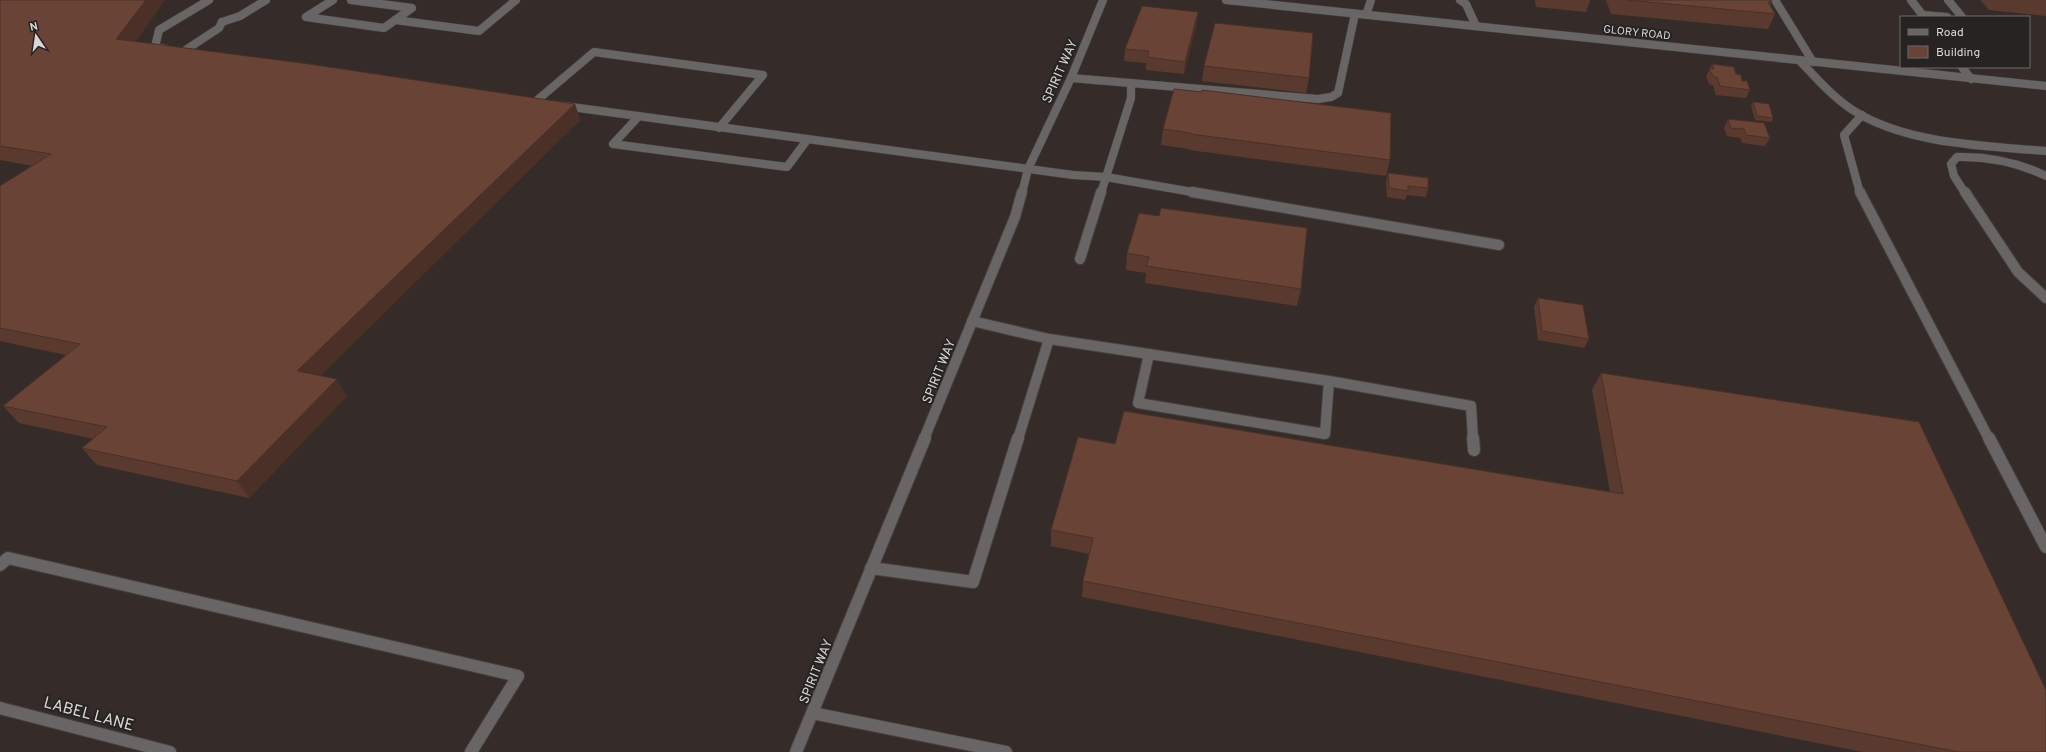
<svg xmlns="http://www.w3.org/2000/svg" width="2046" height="752" font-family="Overpass,sans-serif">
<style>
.built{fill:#352c29;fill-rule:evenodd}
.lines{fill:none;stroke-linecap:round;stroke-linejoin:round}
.lane-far2-casing{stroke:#444140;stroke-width:9}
.lane-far1-casing{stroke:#444140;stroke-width:12}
.lane-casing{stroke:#444140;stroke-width:14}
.street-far2-casing{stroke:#444140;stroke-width:9}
.street-far1-casing{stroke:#444140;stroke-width:12}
.street-casing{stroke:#444140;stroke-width:14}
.lane-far2{stroke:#696564;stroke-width:8}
.lane-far1{stroke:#696564;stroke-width:10}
.lane{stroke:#696564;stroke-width:12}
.street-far2{stroke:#696564;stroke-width:8}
.street-far1{stroke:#696564;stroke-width:10}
.street{stroke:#696564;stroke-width:12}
.wall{fill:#5a3a2e}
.shaded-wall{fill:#4a3026}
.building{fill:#694436;stroke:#4a3026}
.labels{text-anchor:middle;stroke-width:4;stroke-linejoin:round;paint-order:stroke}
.far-street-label{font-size:11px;fill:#d9d7d6;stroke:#262322}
.street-label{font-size:13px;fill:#d9d7d6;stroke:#262322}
.near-street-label{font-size:16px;fill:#d9d7d6;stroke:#262322}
</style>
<rect width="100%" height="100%" fill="#262322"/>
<path class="built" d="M0,0H2046V752H0ZM1901,17H2029V67H1901Z"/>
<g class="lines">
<defs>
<g id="lane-far2">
<path d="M333,0L306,17L384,28L412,8L351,0"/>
<path d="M1460,0L1466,4L1476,26"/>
<path d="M1775,0L1813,62"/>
<path d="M1948,0L1962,17"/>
<path d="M1366,15L1371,0"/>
<path d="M1923,15L1947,17"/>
<path d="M395,20L479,31L516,0"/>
<path d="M166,49L155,47L159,30L209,0"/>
<path d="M184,51L219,28L222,22"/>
<path d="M1800,61C1816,78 1832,96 1851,109C1904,144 1984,146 2046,151"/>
<path d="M1071,78L1318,99L1331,97L1338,93L1355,14"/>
<path d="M535,102L594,52L763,75L719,128"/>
<path d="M564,106L1073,175L1106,177L1131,98V83"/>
<path d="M639,116L613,144L787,167L807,140"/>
<path d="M1101,193L1106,177L1198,193"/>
<path d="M1860,193L1844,135L1862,115"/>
<path d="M1965,193L1954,176L1951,164L1957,157C1989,156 2017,162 2046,176"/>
</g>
<g id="lane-far1">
<path d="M1192,192L1499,245"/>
<path d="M1860,192L1989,439"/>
<path d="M1965,192L2018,272L2046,298"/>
<path d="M1080,259L1101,192"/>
<path d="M972,321L1049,339L1018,439"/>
<path d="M1049,339L1329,381L1471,406L1473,439"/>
<path d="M1149,354L1138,403L1325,434L1329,381"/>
</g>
<g id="lane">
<path d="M1473,438L1474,450"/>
<path d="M1989,438L2046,547"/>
<path d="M0,565L8,558L518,676L471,752"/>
<path d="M871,568L973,582L1018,438"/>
<path d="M812,713L1006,752"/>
</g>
<g id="street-far2">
<path d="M1226,0L2046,86"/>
<path d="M1911,0L1924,17"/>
<path d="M222,22L240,16L266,0"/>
<path d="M1962,67L1971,79"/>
<path d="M1022,193L1028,169L1071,78L1103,0"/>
</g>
<path id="street-far1" d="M924,439L1015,217L1022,192"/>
<g id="street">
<path d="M0,708L170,752"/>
<path d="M796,752L925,438"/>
</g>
</defs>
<use href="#lane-far2" class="lane-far2-casing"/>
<use href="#lane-far1" class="lane-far1-casing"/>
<use href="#lane" class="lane-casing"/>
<use href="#street-far2" class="street-far2-casing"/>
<use href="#street-far1" class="street-far1-casing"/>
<use href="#street" class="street-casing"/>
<use href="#lane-far2" class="lane-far2"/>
<use href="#lane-far1" class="lane-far1"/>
<use href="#lane" class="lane"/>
<use href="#street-far2" class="street-far2"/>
<use href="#street-far1" class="street-far1"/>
<use href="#street" class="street"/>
</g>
<g class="wall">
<path d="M0,0H165L135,42L575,104L580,120L320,376L347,396L249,498L97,465L82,448L94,439L19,423L3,406L66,355L0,341V186L33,166L0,160Z"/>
<path d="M1535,0H1590V1L1586,12L1536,7Z"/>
<path d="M1606,0H1771L1772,2L1770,5L1775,14L1768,29L1611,14Z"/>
<path d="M1980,0H2046V16L1989,10Z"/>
<path d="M1197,23L1184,74L1146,70V63L1124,61L1125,49Z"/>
<path d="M1712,64L1736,74L1750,90L1746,98L1716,95L1713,85H1710L1706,77Z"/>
<path d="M1204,66L1309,78L1306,93L1202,81Z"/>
<path d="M1753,102L1773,118L1771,122L1755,120L1751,106Z"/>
<path d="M1728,119L1770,138L1765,146L1742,143L1740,138L1727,136L1724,128Z"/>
<path d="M1163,129L1390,160L1386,176L1189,150V149L1161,145Z"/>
<path d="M1388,173L1428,188L1426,197L1407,195L1405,200L1387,197L1386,182Z"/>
<path d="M1139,213L1301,289L1297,306L1145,283L1146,273L1126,270L1127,253Z"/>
<path d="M1538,298L1589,339L1584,348L1538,340L1534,307Z"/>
<path d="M1601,373L2046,752H1863L1082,597L1083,581L1089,554L1051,546V530L1115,444L1610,492L1592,390Z"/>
</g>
<g class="shaded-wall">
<path d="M146,0H165L126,55L116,39Z"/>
<path d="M1198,12L1197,23L1184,74L1185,62Z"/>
<path d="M575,104L580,120L308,388L297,371Z"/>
<path d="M337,379L347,396L249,498L237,481Z"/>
</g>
<g class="building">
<path d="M0,0H146L116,39L309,64L575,104L297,371L337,379L237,481L82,448L107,427L3,406L80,344L0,328V186L51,154L0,146Z"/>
<path d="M1628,0H1771L1772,2H1768L1775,14Z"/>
<path d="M1142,6L1198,12L1185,62L1147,57L1149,51L1125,49Z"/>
<path d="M1215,23L1313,33L1309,78L1204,66Z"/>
<path d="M1712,64L1734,67L1736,74L1741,75L1742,81H1747L1750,90L1720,86L1717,77H1714L1709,69H1714Z"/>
<path d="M1174,89L1202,92V90L1391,113L1390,160L1190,134L1191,133L1163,129Z"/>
<path d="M1753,102L1769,104L1773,118L1757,116Z"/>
<path d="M1728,119L1764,123L1770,138L1746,135L1744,129L1731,128Z"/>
<path d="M1388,173L1428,178V188L1408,186V191L1389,188Z"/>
<path d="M1161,208L1307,228L1301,289L1146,266L1149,257L1127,253L1139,213L1159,216Z"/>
<path d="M1538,298L1583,305L1589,339L1542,331Z"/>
<path d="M1601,373L1919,422L2046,690V752H1959L1083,581L1093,538L1051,530L1078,437L1115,444L1124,411L1623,494Z"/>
</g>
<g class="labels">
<g class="far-street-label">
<text transform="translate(1637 32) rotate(6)" y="4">GLORY ROAD</text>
</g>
<g class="street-label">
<text transform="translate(1059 71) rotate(-66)" y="5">SPIRIT WAY</text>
<text transform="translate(938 371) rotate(-68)" y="5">SPIRIT WAY</text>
<text transform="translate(815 671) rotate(-68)" y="5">SPIRIT WAY</text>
</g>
<g class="near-street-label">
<text transform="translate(89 713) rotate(15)" y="6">LABEL LANE</text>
</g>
</g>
<rect x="1900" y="16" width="130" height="52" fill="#262322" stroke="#6e6b6a"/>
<rect x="1908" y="29" width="20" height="6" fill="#696564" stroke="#6e6b6a"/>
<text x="1936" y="36" font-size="12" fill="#d9d7d6">Road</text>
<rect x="1908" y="46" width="20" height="12" fill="#694436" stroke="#6e6b6a"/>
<text x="1936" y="56" font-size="12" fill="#d9d7d6">Building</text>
<g transform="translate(36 36) rotate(347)" stroke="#262322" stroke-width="3" paint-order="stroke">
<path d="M0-3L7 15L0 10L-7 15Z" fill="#d9d7d6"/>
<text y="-6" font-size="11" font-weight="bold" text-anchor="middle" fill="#d9d7d6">N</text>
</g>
</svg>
